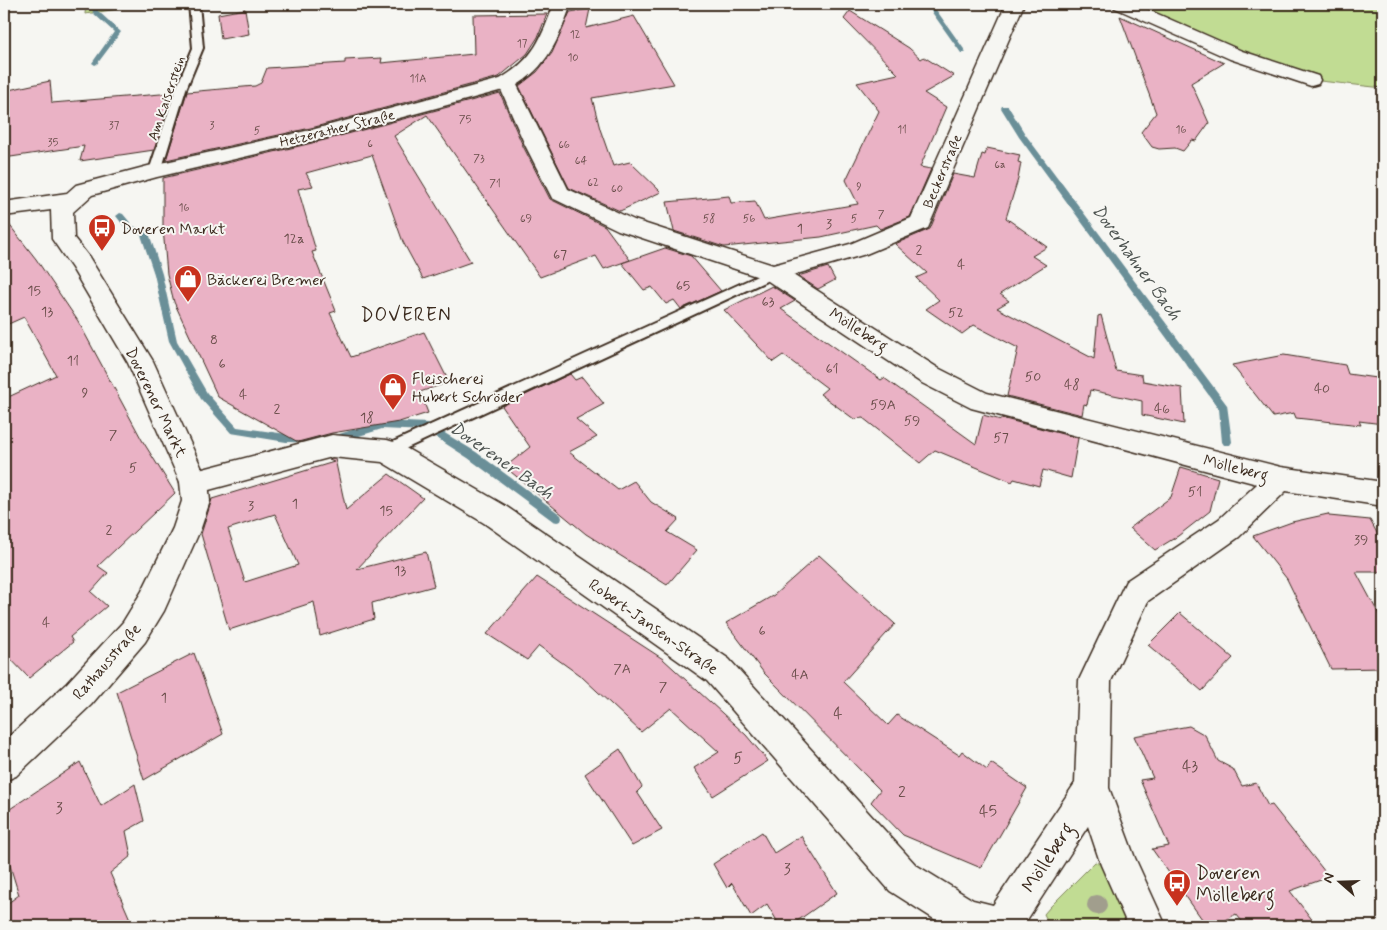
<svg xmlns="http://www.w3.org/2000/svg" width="1387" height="930" font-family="Mynerve,sans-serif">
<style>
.green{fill:#c1dc93;stroke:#7e8358}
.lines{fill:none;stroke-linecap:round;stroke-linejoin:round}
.stream{fill:#6a8f98;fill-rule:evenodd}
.building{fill:#eab2c5;stroke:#3b2a1e;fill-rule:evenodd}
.service-casing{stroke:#3b2a1e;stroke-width:4}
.minor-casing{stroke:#3b2a1e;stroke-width:3}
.tertiary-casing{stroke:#3b2a1e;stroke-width:3}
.service{fill:#f6f6f2;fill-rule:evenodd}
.minor{fill:#f6f6f2;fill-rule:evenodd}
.tertiary{fill:#f6f6f2;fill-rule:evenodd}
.tree{fill:#a19e8d}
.labels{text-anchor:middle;stroke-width:4;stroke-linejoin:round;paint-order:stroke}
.far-number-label{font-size:11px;fill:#674c48}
.far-street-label{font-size:14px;fill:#3b2a1e;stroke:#f6f6f2}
.number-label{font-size:14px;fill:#674c48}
.poi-label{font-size:16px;fill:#3b2a1e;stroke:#f6f6f2;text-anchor:start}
.street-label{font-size:16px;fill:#3b2a1e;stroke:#f6f6f2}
.near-number-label{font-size:16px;fill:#674c48}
.water-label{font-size:18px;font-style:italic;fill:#4e5451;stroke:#f6f6f2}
.quarter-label{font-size:19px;letter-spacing:1px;fill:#3b2a1e;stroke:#f6f6f2}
.near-street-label{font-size:19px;fill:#3b2a1e;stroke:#f6f6f2}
.near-poi-label{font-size:19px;fill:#3b2a1e;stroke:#f6f6f2;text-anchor:start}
</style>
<rect width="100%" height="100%" fill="#f6f6f2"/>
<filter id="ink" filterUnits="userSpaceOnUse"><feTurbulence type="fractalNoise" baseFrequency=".02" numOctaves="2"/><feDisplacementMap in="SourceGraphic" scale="10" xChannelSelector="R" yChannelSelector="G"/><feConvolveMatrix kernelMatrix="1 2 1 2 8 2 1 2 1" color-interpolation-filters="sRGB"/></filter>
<g filter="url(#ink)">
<g class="green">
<path d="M86,4H119L118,9L85,14Z"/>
<path d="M1121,4H1383V88L1311,80L1186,33Z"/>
<path d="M1095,862L1101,864L1135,926H1067L1048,922L1044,914L1050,907Z"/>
</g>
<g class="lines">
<g class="stream">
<path d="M92,4H98V11L121,32L97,64L95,65L92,63L114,32L93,13Z"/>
<path d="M926,4H932L966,52L965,53H961Z"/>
<path d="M1002,106H1008L1025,134L1227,405L1232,442L1230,445H1224L1222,442L1219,409L1019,137L1001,108Z"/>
<path d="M120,213L123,214L133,226L148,231L149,233L162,274L177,341L207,393L237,427L286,434L336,435L382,421L428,423L476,452L561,515L562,518L561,521L557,522L553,521L468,458L426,431L382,429L336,443L286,442L231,433L201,399L169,341L154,274L141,235L127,230L116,216Z"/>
</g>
</g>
<g class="building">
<path d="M245,9L249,34L221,39L218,14Z"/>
<path d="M590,9L586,28L634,16L674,84L592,98L600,129L613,166L630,162L661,192L620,211L569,188L519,86L537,72L552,53L570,12Z"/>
<path d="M850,11L909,48L921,59L924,57L954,76L924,93L946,107L920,167L931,169L910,217L880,229L876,225L821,237L724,247L674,231L667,202L729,196L731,203L755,201L764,220L858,204L846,180L879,111L857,83L898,74L844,19Z"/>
<path d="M547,14L538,37L527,54L499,77L315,127L166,160L187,92L255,86L261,83L267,68L345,63V60L382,58L381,63L474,54L473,15Z"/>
<path d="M1120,16L1224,63L1191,83L1209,123L1196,141L1192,140L1183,151L1175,148L1159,149L1152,147L1141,132L1156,113Z"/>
<path d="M50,81L52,103L173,93L154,150L80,161L84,146L4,158V91Z"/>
<path d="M500,93L523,146L550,199L605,226L630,260L604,269L596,256L540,277L427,115L394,136L471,262L423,279L403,242L372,155L306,173L313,186L298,189L316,251L312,252L336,311L330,313L351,357L424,332L449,382L420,392L428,413L399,422L332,433L298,442L218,397L174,302L167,274L163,228V178L325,140Z"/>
<path d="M987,148L1020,155L1018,162L1021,163L1018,179L1006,218L1047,247L1032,256L1046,265L1000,294L1009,301L997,308L1094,359L1098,316L1101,315L1116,371L1142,375L1143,381L1182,388L1184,424L1142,415V401L1090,390L1087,405L1084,404L1082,415L1007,396L1018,348L974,325L962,334L926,309L939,300L916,278L927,273L895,244L930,229L953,174L975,178L982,154L985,155Z"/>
<path d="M4,218L36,259L78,321L142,440L175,493L98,566L108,573L91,592L107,606L70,637L73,642L29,678L4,652V399L56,375L24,317L4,326Z"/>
<path d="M665,248L691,256L721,291L681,309L674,300L666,304L652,287L644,290L622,263Z"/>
<path d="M828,267L835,280L818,289L798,276Z"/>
<path d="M772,286L795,301L781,309L881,380L884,378L976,444L983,415L1001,420V418L1078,438L1071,478L1043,470L1039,486L1014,479L1012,482L935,450L920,463L863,418L854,419L820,394L827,388L783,355L773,362L724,310Z"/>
<path d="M1284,355L1345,365L1348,374L1383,379V424L1359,421L1361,425L1296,418L1294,413L1273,417L1232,365Z"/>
<path d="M570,374L575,380L582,377L604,404L576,419L597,437L569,452L618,490L634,481L651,502L679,519L667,532L697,550L667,585L586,534L505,467L530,447L502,406Z"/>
<path d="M335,459L346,510L389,474L423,498L357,569L426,552L434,586L372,603L374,619L320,636L314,602L229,630L201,534L212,499L334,462L329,460ZM275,514L298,565L245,582L228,529Z"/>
<path d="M1181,467L1218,478L1210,511L1178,536L1155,550L1130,528L1171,497Z"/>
<path d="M1328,514L1329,516L1370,520L1383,544V572H1356L1383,622V668L1331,669L1287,579L1253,536L1292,522Z"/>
<path d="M819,555L895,624L843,682L888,725L897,715L959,755L962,751L987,770L991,763L1027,788L981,868L903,835L871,802L880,790L764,673L726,623L774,595Z"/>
<path d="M537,577L663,659L746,735L768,761L713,796L694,768L719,752L671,708L641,732L582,677L539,646L527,660L487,634Z"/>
<path d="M1180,613L1233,658L1202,691L1148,645Z"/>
<path d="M194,653L223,734L144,780L117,692Z"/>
<path d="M1189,726L1205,735L1218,761L1233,769L1242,786L1256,783L1268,806L1272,805L1329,877L1290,891L1317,926H1246L1236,914L1216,926H1207L1152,849L1169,846L1140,780L1153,778L1134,736Z"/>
<path d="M620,749L642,787L637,792L662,830L632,846L585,774Z"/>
<path d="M80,762L101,806L135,784L144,821L126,831L131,856L110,873L133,926H10L4,906L19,895L4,846V813Z"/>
<path d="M762,832L774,853L801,836L837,893L790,926H780L767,904L751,916L732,883L727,888L713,864Z"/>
</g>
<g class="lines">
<defs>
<g id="service">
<path d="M189,4H199L203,48L186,89L161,171L155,175L149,171L176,89L193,48Z"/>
<path d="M773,269L777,270L779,273L777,276L392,455L387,457L382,455L380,451L382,447Z"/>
</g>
<g id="minor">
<path d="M1006,4H1024L928,228L866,254L793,275L938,368L987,393L1281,467L1383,482V506L1286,491L1239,537L1148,601L1111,681L1109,788L1135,858L1166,926H1128L1101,865L1088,826L1023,926H945L890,891L707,681L484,523L382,462L332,457L194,494L184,490L180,482L184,474L332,435L387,440L397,443L504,505L729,659L916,865L973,900L993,905L1075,783L1079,680L1126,581L1219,519L1257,484L971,408L920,382L765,279L618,230L552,198L525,145L498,83L500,79H514L516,83L568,189L634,220L773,265L850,244L911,218Z"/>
<path d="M1112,4H1135L1242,51L1318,76L1320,80L1318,84L1311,86L1230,59L1115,8Z"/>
</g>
<path id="tertiary" d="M554,4H571C559,39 547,68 514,87L325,138L157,177L92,195L73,212L74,238L89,257L153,361L208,482L210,501L201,528L164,611L145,642L91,705L16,776L4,781V741L67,683L123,622L142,591L173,528L182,501L180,482L128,363L72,268L52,239L51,210L4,216V202L67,193L76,185L148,166L315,129L500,79C534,59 541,39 554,4Z"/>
</defs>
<use href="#service" class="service-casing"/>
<use href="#minor" class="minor-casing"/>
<use href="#tertiary" class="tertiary-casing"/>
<use href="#service" class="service"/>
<use href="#minor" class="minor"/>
<use href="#tertiary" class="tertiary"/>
</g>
<circle class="tree" cx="1097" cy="905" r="10"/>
</g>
<defs>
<symbol id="bus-pin" viewBox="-11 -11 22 30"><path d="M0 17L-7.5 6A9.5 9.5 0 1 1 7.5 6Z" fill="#c8321e" stroke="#f6f6f2"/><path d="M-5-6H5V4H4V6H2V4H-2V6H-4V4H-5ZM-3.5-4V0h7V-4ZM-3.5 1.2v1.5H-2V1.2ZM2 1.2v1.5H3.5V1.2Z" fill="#fff"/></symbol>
<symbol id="shop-pin" viewBox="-11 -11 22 30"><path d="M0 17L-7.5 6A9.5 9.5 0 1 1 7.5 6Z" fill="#c8321e" stroke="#f6f6f2"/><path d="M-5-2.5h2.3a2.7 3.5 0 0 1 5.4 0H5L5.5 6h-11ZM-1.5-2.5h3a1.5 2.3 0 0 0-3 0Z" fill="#fff"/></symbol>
</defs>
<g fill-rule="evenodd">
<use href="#bus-pin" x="86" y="212" width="32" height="43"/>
<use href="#shop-pin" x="172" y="263" width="32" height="43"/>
<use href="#shop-pin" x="377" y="371" width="32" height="43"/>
<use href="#bus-pin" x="1161" y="867" width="32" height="43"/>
</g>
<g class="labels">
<g class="far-number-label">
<text x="575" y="38">12</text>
<text x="522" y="47">17</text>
<text x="573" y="61">10</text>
<text x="418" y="82">11A</text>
<text x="465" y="123">75</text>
<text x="114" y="129">37</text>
<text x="212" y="129">3</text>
<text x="902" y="133">11</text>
<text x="1181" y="133">16</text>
<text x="257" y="134">5</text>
<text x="53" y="146">35</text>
<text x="370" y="147">6</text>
<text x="564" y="148">66</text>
<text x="479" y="162">73</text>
<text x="581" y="164">64</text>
<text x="1000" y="168">6a</text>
<text x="593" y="186">62</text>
<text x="495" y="187">71</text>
<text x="859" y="190">9</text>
<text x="617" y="192">60</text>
<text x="184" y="211">16</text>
<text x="881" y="218">7</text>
<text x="526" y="222">69</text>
<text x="709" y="222">58</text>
<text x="749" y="222">56</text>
<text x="854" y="222">5</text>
</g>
<g class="far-street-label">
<text transform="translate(166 98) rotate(-71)" y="5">Am Kaiserstein</text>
<text transform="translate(337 128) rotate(-14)" y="5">Hetzerather Straße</text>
<text transform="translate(942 171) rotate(-67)" y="5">Beckerstraße</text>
</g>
<g class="number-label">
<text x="829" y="228">3</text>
<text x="800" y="233">1</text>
<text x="294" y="243">12a</text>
<text x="919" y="254">2</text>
<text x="560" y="259">67</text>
<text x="961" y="269">4</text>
<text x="683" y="290">65</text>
<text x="34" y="295">15</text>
<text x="768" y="306">63</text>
<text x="47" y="316">13</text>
<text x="956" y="317">52</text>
<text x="214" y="344">8</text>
<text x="73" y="365">11</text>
<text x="222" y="368">6</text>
<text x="832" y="373">61</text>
<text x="1033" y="381">50</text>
<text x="1072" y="389">48</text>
<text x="1322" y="393">40</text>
<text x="85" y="397">9</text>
<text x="243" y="399">4</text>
<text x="883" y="409">59A</text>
<text x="277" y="413">2</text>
<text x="1162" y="413">46</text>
<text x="367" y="422">18</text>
<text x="912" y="425">59</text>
<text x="113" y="439">7</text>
<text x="1001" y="442">57</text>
<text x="133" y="472">5</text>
<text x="1195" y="496">51</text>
<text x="295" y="508">1</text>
<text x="251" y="510">3</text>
<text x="386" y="515">15</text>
<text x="109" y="534">2</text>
<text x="1361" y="544">39</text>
<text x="400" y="575">13</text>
<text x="46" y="627">4</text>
<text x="762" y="635">6</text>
<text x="622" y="673">7A</text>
<text x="800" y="679">4A</text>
<text x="663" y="691">7</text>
<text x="164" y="702">1</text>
</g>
<g class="poi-label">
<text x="121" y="234">Doveren Markt</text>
<text x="207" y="285">Bäckerei Bremer</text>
<text x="412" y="384">Fleischerei<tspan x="412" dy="18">Hubert Schröder</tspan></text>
</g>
<g class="street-label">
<text transform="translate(859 329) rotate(33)" y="6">Mölleberg</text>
<text transform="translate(157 402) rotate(64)" y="6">Doverener Markt</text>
<text transform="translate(1236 467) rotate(14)" y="6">Mölleberg</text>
<text transform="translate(654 626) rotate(35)" y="6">Robert-Jansen-Straße</text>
<text transform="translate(106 661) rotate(-49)" y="6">Rathausstraße</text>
</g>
<g class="near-number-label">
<text x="838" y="718">4</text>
<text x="738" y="763">5</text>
<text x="1190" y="771">43</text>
<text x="902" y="797">2</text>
<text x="59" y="813">3</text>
<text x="988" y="816">45</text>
<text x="787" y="874">3</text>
</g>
<g class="water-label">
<text transform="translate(1137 262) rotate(54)" y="6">Doverhahner Bach</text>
<text transform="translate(502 460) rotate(35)" y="6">Doverener Bach</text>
</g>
<g class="quarter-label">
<text x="406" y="321">DOVEREN</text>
</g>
<g class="near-street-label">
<text transform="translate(1047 857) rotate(-57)" y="7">Mölleberg</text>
</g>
<g class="near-poi-label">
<text x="1196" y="879">Doveren<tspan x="1196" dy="22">Mölleberg</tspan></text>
</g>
</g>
<rect width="1387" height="930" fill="none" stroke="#f6f6f2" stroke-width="20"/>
<rect x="10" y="10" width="1367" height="910" fill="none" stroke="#3b2a1e" stroke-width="2" filter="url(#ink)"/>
<g transform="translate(1340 882) rotate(290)" stroke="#f6f6f2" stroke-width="4" paint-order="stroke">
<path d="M0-4L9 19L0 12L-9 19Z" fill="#3b2a1e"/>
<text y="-8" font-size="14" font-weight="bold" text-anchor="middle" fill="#3b2a1e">N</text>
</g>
</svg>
